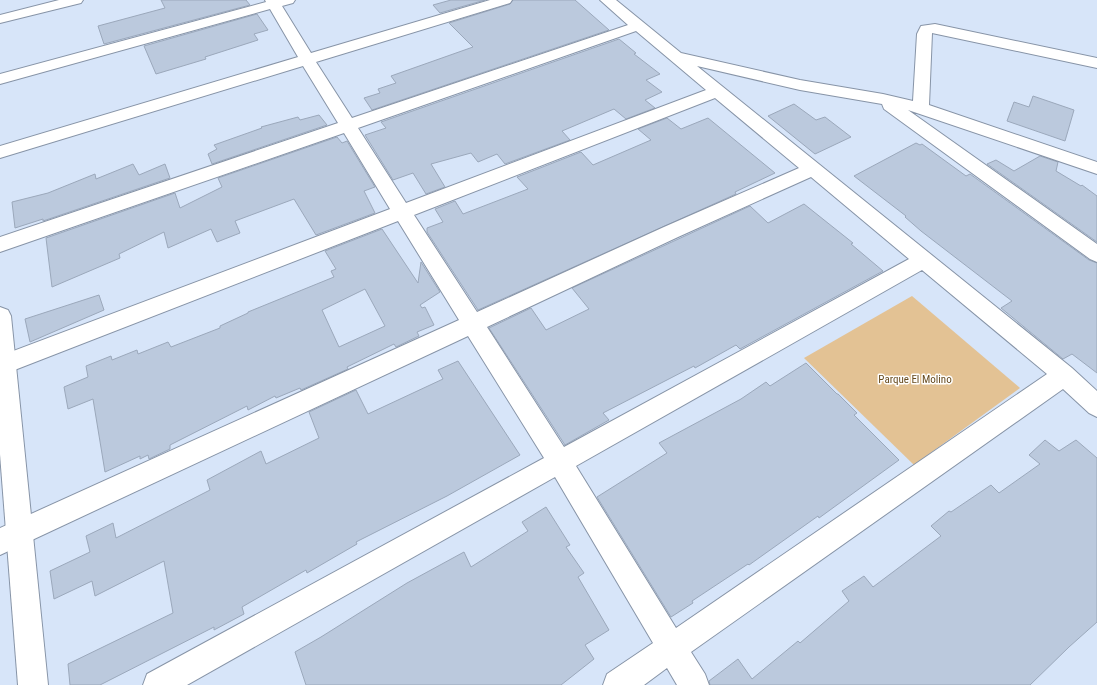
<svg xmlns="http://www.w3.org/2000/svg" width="1097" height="685" font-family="'Roboto Condensed',sans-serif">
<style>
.green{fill:#e3c294}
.building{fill:#bbc9dd;stroke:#9ba8bb;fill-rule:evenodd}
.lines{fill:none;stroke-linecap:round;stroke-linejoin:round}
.minor-casing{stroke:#8794a7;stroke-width:2}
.tertiary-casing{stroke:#8794a7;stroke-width:2}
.minor{fill:#fff;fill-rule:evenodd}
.tertiary{fill:#fff;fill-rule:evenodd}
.labels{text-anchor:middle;stroke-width:3;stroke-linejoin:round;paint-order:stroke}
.park-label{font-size:11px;fill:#674b1f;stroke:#fff}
</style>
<rect width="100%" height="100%" fill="#d7e5f9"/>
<path class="green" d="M912,296L1020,388L914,465L804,358Z"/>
<g class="building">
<path d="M161,0H246L250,5L104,44L98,26L165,8Z"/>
<path d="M451,0H485L440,13L433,5Z"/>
<path d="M513,0H575L609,30L372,110L364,98L380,93L378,89L396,83L391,76L473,47L449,23L510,4Z"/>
<path d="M257,14L268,30L254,34L258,40L205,57L206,59L156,74L144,46Z"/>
<path d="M619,39L636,53L634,54L660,74L646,80L662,92L645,100L655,108L626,119L614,109L562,131L570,140L505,164L497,154L478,162L471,153L431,164L445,187L426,194L413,173L393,180L365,135L386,128L381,122Z"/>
<path d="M1033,96L1074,110L1065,141L1007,121L1014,102L1029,107Z"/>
<path d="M794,104L816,120L825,117L851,137L815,154L768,116Z"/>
<path d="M319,115L327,125L212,164L208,154L217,149L214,145L262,128L261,127L298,117L300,120Z"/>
<path d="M667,118L681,129L708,118L775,173L735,192L736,194L478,310L427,232V228L443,222L435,209L455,201L463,214L528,189L517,177L581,152L593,165L651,140L638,129Z"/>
<path d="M337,137L342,143L347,141L375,187L364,191L375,213L316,235L294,199L235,221L240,233L217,242L211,229L168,248L164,232L119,254L120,258L52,287L46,238L175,193L180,208L222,187L218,178Z"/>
<path d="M916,143L920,145L922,144L966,176L970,174L1089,260L1097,263V373L1072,354L1063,359L1001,308L1012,301L921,231L905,217L906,216L854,176Z"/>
<path d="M1040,156L1058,162L1056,171L1081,186L1082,185L1097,196V242L987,164L996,160L1014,171Z"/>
<path d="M133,164L139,175L165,164L170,178L43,221V219L15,228L12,202L48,193L95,174L96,179Z"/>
<path d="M804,204L853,243L851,244L883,271L740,349L736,345L695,368L694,366L603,413L609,420L565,445L489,328L531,308L546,330L589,309L572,288L750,206L768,223Z"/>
<path d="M382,229L418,283L421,262L440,292L420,305L422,308L425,307L434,325L417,332L419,336L396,347L394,344L347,367L348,369L301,390L300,388L276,398L275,396L248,410L247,406L170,445V449L149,459L148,455L140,459V456L105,472L93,399L68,409L64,387L88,377L86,366L111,356L112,360L137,350L138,354L168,342L171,347L220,328V326L248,313V312L334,277L331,271L336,269L325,251ZM365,289L385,326L339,347L322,310Z"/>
<path d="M99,295L104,310L30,342L25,319Z"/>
<path d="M458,361L520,455L447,496L356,542L357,544L307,573L306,570L242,607L244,614L214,630V627L100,685H70L68,664L173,613L164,561L95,596L92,581L54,599L50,571L90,552L86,536L113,523L116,538L210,490L207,480L261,451L266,464L319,438L309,412L356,390L368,414L443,379L438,370Z"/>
<path d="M806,363L837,394H838L857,413L854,415L899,460L819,518L818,516L749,565L748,564L692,601L693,603L671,617L597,497L667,453L659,443L741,399L766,382L770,386Z"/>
<path d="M1045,440L1059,451L1076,440L1097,458V622L1069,647L1030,685H710L709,681L738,659L752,679L798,641L800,643L849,601L842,591L864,576L873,587L941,536L931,526L949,511L951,512L991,485L999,493L1040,464L1029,455Z"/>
<path d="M546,507L570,545L566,547L584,573L578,577L609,630L585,645L594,659L561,685H306L295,652L321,637L407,583L464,552L471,567L528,531L522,522Z"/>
</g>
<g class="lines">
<defs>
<g id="minor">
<path d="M59,0H83L81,3L0,23V15Z"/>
<path d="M265,0H295L293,3L282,6L311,53L490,0H512L510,3L316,62L352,118L628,25L600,0H616L681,53L800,80L883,94L913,101L917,34L921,26L935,24L1097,58V68L932,33L929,105L1097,162V174L908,110L1097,244V262L1090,259L884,109L882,104L800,90L697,66L1072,368L1097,391V417L1089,413L1063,389L691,652L705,674L709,685H677L667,668L644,685H603L607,674L653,643L555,477L187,685H143L147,674L544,458L468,336L0,555V528L459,320L398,221L12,371L4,374L0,372V356L390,209L344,133L0,252V237L338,123L303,66L0,158V146L298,57L270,9L0,84V74L266,2ZM636,31L706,90L406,203L358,128ZM715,98L799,168L664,227L477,312L414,215ZM811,177L909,259L564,447L487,327L678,237ZM922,270L1047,374L676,628L576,466Z"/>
</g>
<path id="tertiary" d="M0,307L8,310L11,316L48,685H18L0,454Z"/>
</defs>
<use href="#minor" class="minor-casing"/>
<use href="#tertiary" class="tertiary-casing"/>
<use href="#minor" class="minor"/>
<use href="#tertiary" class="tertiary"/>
</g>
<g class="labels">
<g class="park-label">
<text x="915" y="383">Parque El Molino</text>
</g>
</g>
</svg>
